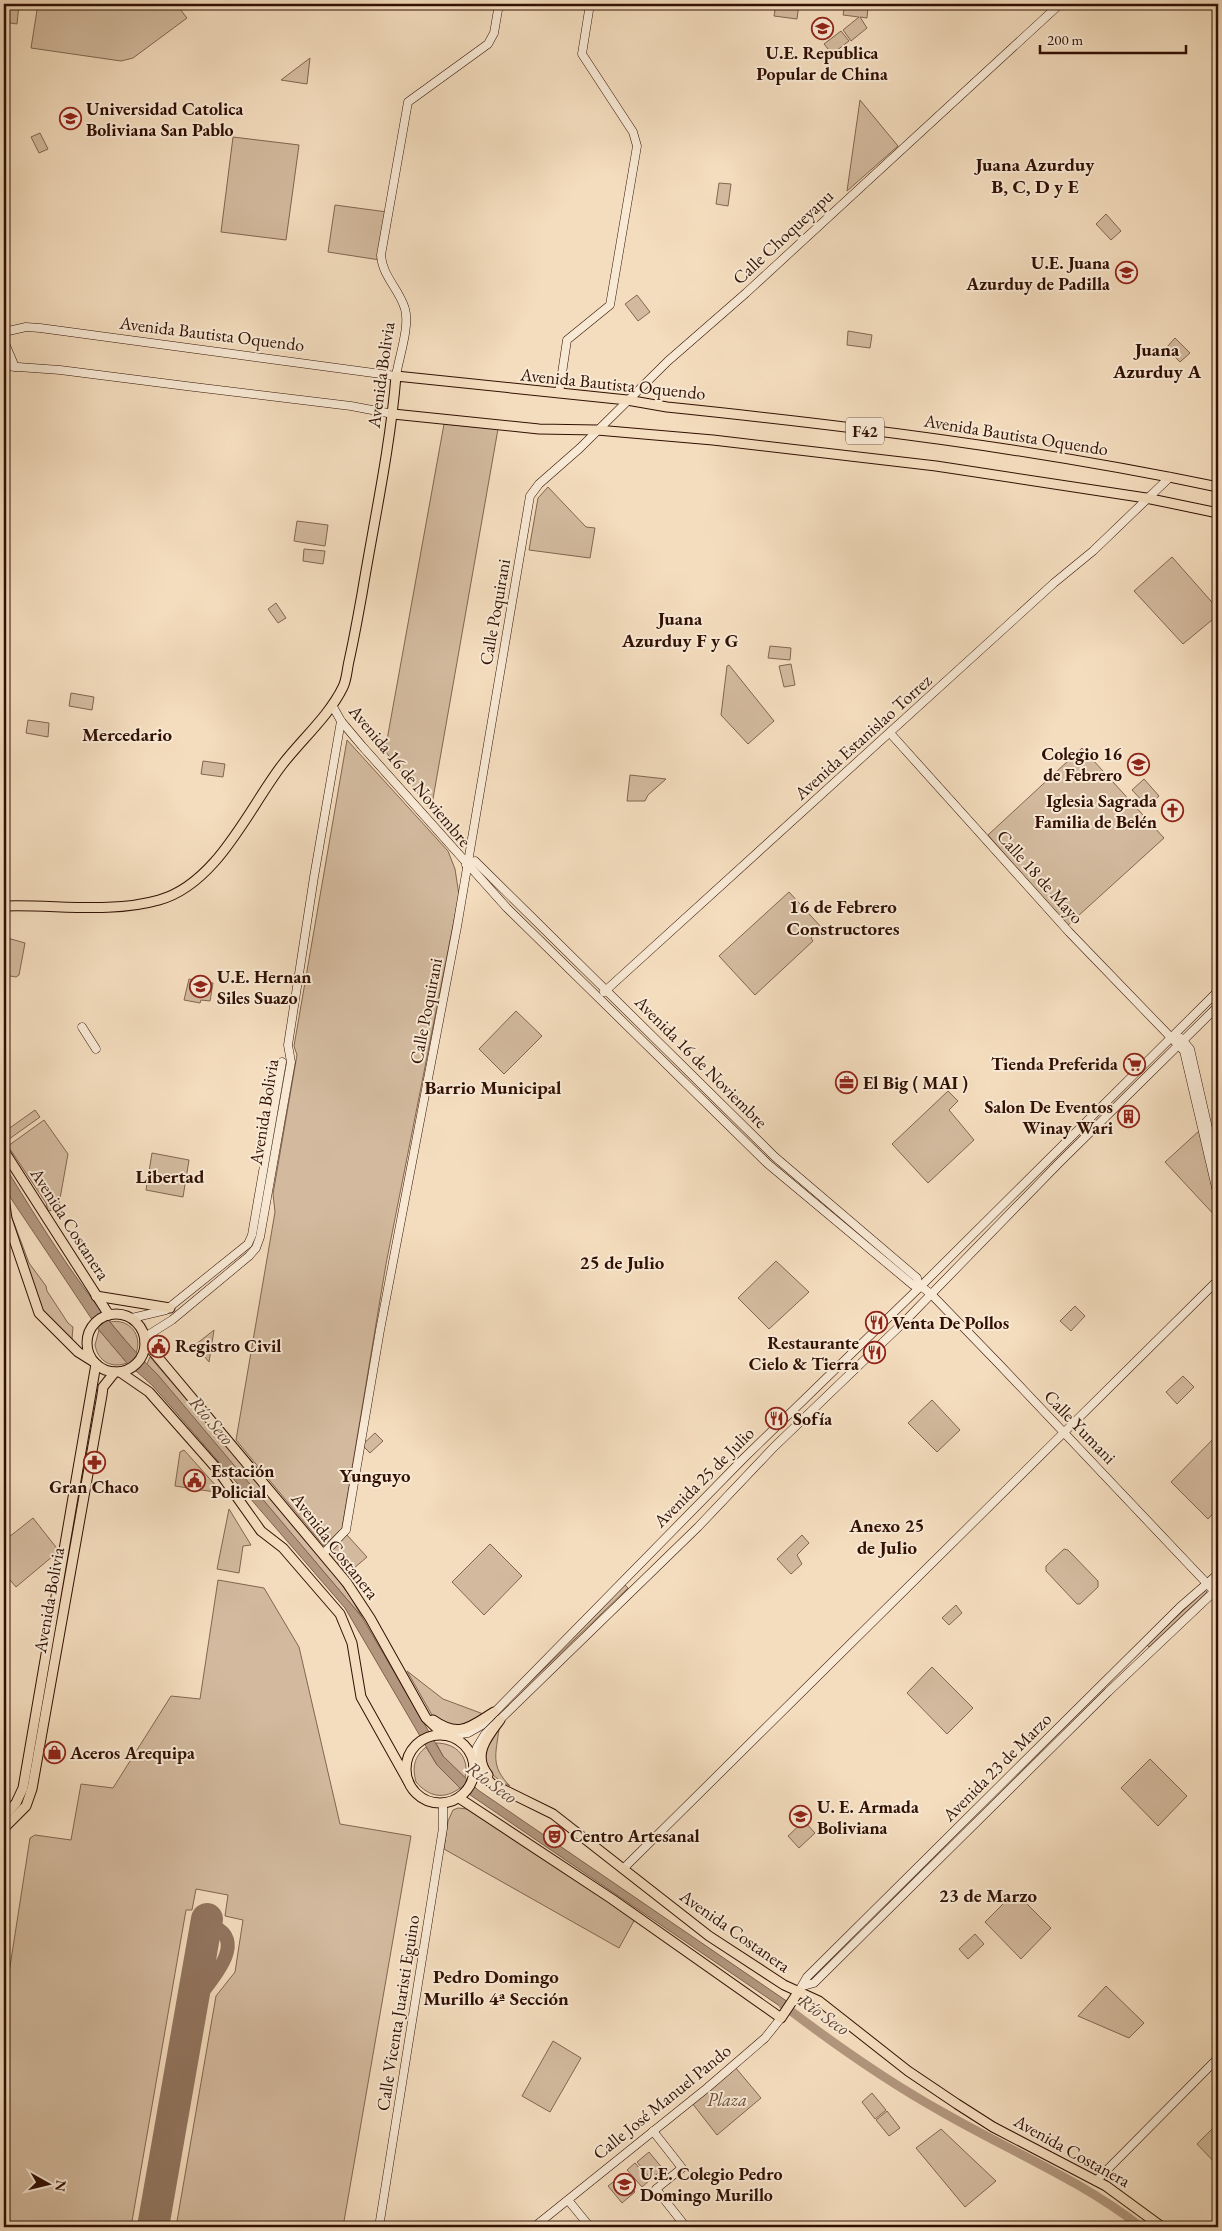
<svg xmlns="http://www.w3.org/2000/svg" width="1222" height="2231" font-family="'EB Garamond',serif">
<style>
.green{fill:#d3ba9e;stroke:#826550}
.water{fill:#b2977e;stroke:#7e614d}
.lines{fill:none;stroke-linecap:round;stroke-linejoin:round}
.river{stroke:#b2977e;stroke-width:9}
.taxiway{stroke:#927660;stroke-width:14}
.runway{stroke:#927660;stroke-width:32}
.secondary-casing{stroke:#311003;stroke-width:9}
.primary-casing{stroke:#311003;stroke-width:11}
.secondary{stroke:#f8e9d5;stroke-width:8}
.primary{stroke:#f4ddbe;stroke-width:9}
.labels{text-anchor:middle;stroke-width:4;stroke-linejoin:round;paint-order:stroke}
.shield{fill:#f8e9d5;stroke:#6d5142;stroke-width:1}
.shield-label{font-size:16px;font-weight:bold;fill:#311003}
.poi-label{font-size:18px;font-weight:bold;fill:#311003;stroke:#f8e9d5;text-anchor:start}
.street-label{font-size:18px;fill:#311003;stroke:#f8e9d5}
.park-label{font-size:18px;font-style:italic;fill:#6a4c39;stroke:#f8e9d5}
.neighbourhood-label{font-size:19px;font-weight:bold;fill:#311003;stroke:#f8e9d5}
.water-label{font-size:19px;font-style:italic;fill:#654634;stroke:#f8e9d5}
</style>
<rect width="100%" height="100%" fill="#f4ddbe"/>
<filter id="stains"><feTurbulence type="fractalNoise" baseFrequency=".004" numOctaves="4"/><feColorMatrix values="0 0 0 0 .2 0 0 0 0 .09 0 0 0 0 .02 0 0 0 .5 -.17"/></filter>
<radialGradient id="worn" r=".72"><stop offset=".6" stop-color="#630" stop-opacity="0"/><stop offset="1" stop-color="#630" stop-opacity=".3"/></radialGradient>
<g class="green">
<path d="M6,4H19L17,24L4,22Z"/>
<path d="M38,4L89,8L91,4H176L187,18L133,58L121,61L31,48Z"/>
<path d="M776,4H799L797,19L774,16Z"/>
<path d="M845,4L868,7L867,18L860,17L867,28L851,41L843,30L859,17L843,15Z"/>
<path d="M841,31L849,41L832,54L824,44Z"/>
<path d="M310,58L307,84L281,80Z"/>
<path d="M860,100L898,146L847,191Z"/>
<path d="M40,133L48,149L39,153L31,137Z"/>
<path d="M233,137L299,145L286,240L221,232Z"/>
<path d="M719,183L731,184L728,206L716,204Z"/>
<path d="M335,205L387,212L380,260L328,252Z"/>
<path d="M1106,214L1121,231L1111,240L1096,224Z"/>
<path d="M637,295L650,312L638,321L625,304Z"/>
<path d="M848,331L872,335L870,348L847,345Z"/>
<path d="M1175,338L1190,353L1180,362L1166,348Z"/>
<path d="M444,424L498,429L431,810L385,751Z"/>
<path d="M548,487L586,527L595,528L590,558L529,550L538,498Z"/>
<path d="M297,521L328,525L325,546L294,541Z"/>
<path d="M304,549L325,551L323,564L303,561Z"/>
<path d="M1172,557L1218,609V615L1183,644L1134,591Z"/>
<path d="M276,603L286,618L278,623L268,609Z"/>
<path d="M770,646L791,648L790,660L768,658Z"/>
<path d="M791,664L795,685L784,687L779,666Z"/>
<path d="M729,665L774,721L748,744L721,715L727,666Z"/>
<path d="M71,693L94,697L92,710L69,706Z"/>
<path d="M28,720L49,723L48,737L26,733Z"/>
<path d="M347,740L448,851L455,869L459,895L386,1264L342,1528L324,1546L236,1440L275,1212L273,1194L297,1055L294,1046Z"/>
<path d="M1082,748L1164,838L1067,926L988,835Z"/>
<path d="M203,761L225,764L223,777L201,774Z"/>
<path d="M630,775L666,779L648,795L645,801H627Z"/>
<path d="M1144,779L1159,796L1148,807L1132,790Z"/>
<path d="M789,892L822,928L811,938L813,941L755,995L719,956Z"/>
<path d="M4,937L25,943L19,975L16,977L4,975Z"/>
<path d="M189,979L213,983L210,1001L201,1000L200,1003L184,1000Z"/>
<path d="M516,1011L542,1036L504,1074L479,1049Z"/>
<path d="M948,1091L958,1101L949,1110L974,1140L928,1183L892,1144Z"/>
<path d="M35,1110L40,1117L5,1142L4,1132Z"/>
<path d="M44,1120L68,1154L59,1204L62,1208L48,1211L46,1203L8,1146Z"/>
<path d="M1200,1130L1218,1204V1219L1165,1162Z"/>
<path d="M152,1153L189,1160L183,1197L146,1190Z"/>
<path d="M11,1215L29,1263L46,1286L47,1291L68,1323L73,1327L72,1339L41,1310Z"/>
<path d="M776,1261L809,1292L769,1329L738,1298Z"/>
<path d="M1075,1306L1085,1316L1071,1331L1060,1321Z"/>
<path d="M110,1322C129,1318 143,1335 136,1353Z"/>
<path d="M99,1330L127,1363C111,1369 98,1361 95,1345Z"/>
<path d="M214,1330L209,1362L195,1345Z"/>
<path d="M150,1357L317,1551L350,1596L362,1617L147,1364Z"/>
<path d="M1183,1376L1194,1387L1177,1404L1166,1392Z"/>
<path d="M932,1400L960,1430L937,1452L908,1423Z"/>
<path d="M375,1433L383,1441L370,1453L362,1445Z"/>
<path d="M1218,1434V1508L1208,1519L1171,1482Z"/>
<path d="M184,1450L217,1487L215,1492L175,1486L180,1452Z"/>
<path d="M229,1509L251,1545L243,1546L239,1573L217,1569Z"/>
<path d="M33,1518L59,1551L16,1587L4,1573V1541Z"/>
<path d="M347,1535L367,1557L346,1575L329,1554Z"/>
<path d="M802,1535L809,1543L797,1555L802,1564L791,1574L777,1559Z"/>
<path d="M490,1544L522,1576L484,1615L452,1582Z"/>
<path d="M1064,1549L1068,1550L1098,1581V1587L1080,1604H1077L1046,1571V1566Z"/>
<path d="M218,1580L264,1588L299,1647L340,1824L411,1836L343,2227H176L216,1996L235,1972L243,1920L225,1916L228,1895L196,1889L192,1910H186L131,2227H4V2005L30,1838L35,1835L71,1840L81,1784L113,1788L171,1696L200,1699Z"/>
<path d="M625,1585L628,1588L520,1692L519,1690Z"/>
<path d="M1205,1590L1207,1592L1149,1647L1147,1645Z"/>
<path d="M956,1605L962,1613L949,1625L942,1618Z"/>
<path d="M932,1667L973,1708L947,1734L907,1693Z"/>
<path d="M407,1671L443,1699L486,1715L458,1728L437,1720L432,1715Z"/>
<path d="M499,1729C496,1754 490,1766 510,1786C479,1771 477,1753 499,1729Z"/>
<path d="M436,1743C457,1743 470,1758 465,1778L443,1756Z"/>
<path d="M426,1747L437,1765L460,1788C444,1800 429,1797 416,1782C412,1767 414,1757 426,1747Z"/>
<path d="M1150,1759L1187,1796L1158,1826L1121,1788Z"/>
<path d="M458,1808L467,1809L635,1919L619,1948L444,1849L448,1821L453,1810Z"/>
<path d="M804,1821L815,1833L799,1848L788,1836Z"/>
<path d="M1015,1892L1051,1928L1021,1959L985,1922Z"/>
<path d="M975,1934L984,1944L968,1959L959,1949Z"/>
<path d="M1106,1986L1144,2023L1129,2038L1078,2016Z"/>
<path d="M553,2041L581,2058L550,2112L522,2096Z"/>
<path d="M735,2067L761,2098L717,2135L692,2103Z"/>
<path d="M872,2093L886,2110L875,2119L862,2102Z"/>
<path d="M887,2111L900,2128L889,2136L876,2120Z"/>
<path d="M1218,2123V2166L1197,2144Z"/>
<path d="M941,2129L996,2181L965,2207L916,2148Z"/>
<path d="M649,2152L663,2169L651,2179L637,2162Z"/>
<path d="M635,2163L650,2180L642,2187L627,2170Z"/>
<path d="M622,2175L635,2192L622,2203L608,2186Z"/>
</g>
<path class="water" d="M4,1165C49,1238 96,1315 158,1375L362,1617L443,1756L478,1790L788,2002L784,2009L460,1788L437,1765L345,1608L153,1386L127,1363L99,1330L4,1188Z"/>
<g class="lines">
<path class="river" d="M783,2005C834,2044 888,2082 944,2113C1010,2151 1081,2180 1141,2227"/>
<path class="taxiway" d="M192,2006C203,1988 251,1943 214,1927L205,1929"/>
<path class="runway" d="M153,2227L207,1919"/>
<defs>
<g id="secondary">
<path d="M4,332L26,327L40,328L396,376C399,357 410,326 405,309C400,290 382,276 381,255L408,102L488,44L494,33L499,4"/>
<path d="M4,341L15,367"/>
<path d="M4,366L60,370L194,387L351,406L393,414"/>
<path d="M559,393L567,340L610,305L637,146L633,132L582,54L590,4"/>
<path d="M332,705L341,721L362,746L507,908L768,1164L913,1285L918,1284"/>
<path d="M890,733L1069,932L1184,1051L1218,1196"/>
<path d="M466,865L475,861L775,1157L917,1278L918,1284L931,1294L997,1362L1214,1591"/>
<path d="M604,992L1054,583L1093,551L1170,477"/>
<path d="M82,1027L96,1049"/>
<path d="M1181,1038L1190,1049L1218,1172"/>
<path d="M132,1318L166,1310L248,1244L252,1235L282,1062"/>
<path d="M145,1337L172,1320L249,1256L256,1248L260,1237L291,1062L288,1045L314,877L341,721"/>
<path d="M324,1553L346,1530L380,1330L457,927L530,496L539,484L580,448L668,361L746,293L1060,4"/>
<path d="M447,1736L468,1733L482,1725L744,1458L921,1286L1218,991"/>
<path d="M473,1761L477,1747L485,1734L698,1527L774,1447L906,1320L1059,1163L1218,1006"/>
<path d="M623,1869L1218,1280"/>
<path d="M803,1986L814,1983L1108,1692L1217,1589"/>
<path d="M799,1991L807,1977L1180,1607L1218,1574"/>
<path d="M653,2131L682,2168L656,2189L686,2227"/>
<path d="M1096,2181L1218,2058"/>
<path d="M568,2200L590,2227"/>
<path d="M379,2227L443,1828V1803"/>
<path d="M534,2227L707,2088L765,2038L781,2018"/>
</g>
<g id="primary">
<path d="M393,414L539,429L597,430L713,440L936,466L1146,498L1218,513"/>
<path d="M4,906C54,904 110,914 159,900C217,884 249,808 282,765C302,739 329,716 343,687C347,679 347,669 349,661C354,639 358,616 362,594C374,521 390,449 396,376L627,400L667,407C852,426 1036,449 1218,487"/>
<path d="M4,1151L109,1315"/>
<path d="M4,1197L7,1219L39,1313L78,1352L94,1362"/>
<path d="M96,1296L170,1308"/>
<circle cx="116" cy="1343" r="29"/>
<path d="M145,1342L347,1583L370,1618L426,1718L444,1735"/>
<path d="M120,1372L149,1392L217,1469L261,1531L283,1548L340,1614L352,1643L361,1697L408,1781"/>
<path d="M433,1720C460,1739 471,1726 494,1712"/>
<circle cx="440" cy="1769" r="34"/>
<path d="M474,1765L492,1784L553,1814L709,1936L784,1985L819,2001L908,2071L957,2104L993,2127L1106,2186L1162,2227"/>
<path d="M488,1775C472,1755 487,1737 500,1720"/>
<path d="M459,1798L612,1899L781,2018L799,1991"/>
<path d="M4,1816L16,1803L23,1788L96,1364"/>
<path d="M4,1828L26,1806L32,1789L102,1395L103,1387L115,1372"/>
</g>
</defs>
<use href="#secondary" class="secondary-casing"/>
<use href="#primary" class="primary-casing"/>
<use href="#secondary" class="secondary"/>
<use href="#primary" class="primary"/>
</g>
<defs>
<symbol id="school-ring" viewBox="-11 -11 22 22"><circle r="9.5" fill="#f8e9d5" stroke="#8f2418" stroke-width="1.5"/><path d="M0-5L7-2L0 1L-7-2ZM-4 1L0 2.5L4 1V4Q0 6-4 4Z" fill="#8f2418"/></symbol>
<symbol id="university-ring" viewBox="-11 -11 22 22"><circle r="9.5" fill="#f8e9d5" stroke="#8f2418" stroke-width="1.5"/><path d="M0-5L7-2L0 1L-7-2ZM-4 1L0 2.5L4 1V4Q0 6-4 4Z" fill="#8f2418"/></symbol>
<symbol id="church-ring" viewBox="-11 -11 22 22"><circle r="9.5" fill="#f8e9d5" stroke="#8f2418" stroke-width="1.5"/><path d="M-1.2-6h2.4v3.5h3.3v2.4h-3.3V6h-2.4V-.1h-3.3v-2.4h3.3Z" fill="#8f2418"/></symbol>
<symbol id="supermarket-ring" viewBox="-11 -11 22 22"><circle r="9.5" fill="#f8e9d5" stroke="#8f2418" stroke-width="1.5"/><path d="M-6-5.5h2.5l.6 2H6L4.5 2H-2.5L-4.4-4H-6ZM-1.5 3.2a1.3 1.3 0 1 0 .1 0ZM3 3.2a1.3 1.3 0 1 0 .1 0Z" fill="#8f2418"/></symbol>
<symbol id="office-ring" viewBox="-11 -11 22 22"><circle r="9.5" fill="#f8e9d5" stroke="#8f2418" stroke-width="1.5"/><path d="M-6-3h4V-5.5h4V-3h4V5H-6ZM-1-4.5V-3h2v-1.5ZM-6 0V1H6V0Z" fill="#8f2418"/></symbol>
<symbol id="building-ring" viewBox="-11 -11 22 22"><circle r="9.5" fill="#f8e9d5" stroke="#8f2418" stroke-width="1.5"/><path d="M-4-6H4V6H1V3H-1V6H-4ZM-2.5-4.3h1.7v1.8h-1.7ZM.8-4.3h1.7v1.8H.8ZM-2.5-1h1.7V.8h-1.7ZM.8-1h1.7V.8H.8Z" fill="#8f2418"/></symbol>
<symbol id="restaurant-ring" viewBox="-11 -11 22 22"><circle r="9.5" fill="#f8e9d5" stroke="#8f2418" stroke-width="1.5"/><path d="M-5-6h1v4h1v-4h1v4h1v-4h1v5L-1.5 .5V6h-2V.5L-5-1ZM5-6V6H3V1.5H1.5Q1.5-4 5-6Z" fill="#8f2418"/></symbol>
<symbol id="civic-ring" viewBox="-11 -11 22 22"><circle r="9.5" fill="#f8e9d5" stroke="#8f2418" stroke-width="1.5"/><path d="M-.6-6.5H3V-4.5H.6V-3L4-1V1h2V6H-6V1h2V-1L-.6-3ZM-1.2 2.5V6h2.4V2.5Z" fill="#8f2418"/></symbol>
<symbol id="pharmacy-ring" viewBox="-11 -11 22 22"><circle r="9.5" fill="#f8e9d5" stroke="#8f2418" stroke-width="1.5"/><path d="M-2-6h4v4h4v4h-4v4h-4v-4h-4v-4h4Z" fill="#8f2418"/></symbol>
<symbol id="shop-ring" viewBox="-11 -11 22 22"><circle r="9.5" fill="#f8e9d5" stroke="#8f2418" stroke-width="1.5"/><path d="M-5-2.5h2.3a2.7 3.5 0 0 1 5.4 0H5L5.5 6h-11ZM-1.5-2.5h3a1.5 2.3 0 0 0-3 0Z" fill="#8f2418"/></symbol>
<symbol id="theatre-ring" viewBox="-11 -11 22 22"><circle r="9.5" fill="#f8e9d5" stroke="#8f2418" stroke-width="1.5"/><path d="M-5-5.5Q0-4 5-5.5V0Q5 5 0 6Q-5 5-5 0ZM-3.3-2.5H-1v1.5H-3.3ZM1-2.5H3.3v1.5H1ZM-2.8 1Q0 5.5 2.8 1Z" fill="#8f2418"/></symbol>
</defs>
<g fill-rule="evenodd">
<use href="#school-ring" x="810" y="16" width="25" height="25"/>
<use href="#university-ring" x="58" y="106" width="25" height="25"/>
<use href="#school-ring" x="1114" y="260" width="25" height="25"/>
<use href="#school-ring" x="1126" y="752" width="25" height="25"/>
<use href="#church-ring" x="1160" y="798" width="25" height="25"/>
<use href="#school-ring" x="188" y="974" width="25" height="25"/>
<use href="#supermarket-ring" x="1122" y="1052" width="25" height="25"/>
<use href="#office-ring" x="834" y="1070" width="25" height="25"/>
<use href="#building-ring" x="1116" y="1104" width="25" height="25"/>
<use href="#restaurant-ring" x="864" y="1310" width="25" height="25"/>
<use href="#civic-ring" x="146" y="1334" width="25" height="25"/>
<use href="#restaurant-ring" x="862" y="1340" width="25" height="25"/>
<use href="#restaurant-ring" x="764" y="1406" width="25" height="25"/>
<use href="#pharmacy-ring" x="82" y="1450" width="25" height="25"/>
<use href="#civic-ring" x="182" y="1468" width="25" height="25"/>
<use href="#shop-ring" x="42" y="1740" width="25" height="25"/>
<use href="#school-ring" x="788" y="1804" width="25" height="25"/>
<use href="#theatre-ring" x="542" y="1824" width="25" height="25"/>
<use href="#school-ring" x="612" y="2172" width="25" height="25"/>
</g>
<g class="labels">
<rect class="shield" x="846" y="417.5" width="38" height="27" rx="4"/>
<g class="shield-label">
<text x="865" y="437">F42</text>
</g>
<g class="poi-label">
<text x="822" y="59" text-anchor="middle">U.E. Republica<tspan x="822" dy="21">Popular de China</tspan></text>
<text x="86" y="115">Universidad Catolica<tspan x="86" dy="21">Boliviana San Pablo</tspan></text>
<text x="1110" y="269" text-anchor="end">U.E. Juana<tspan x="1110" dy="21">Azurduy de Padilla</tspan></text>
<text x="1122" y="760" text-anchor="end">Colegio 16<tspan x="1122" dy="21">de Febrero</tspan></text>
<text x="1157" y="807" text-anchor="end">Iglesia Sagrada<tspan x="1157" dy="21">Familia de Belén</tspan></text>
<text x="217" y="983">U.E. Hernan<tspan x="217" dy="21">Siles Suazo</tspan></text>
<text x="1118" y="1070" text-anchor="end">Tienda Preferida</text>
<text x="863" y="1089">El Big ( MAI )</text>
<text x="1113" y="1113" text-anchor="end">Salon De Eventos<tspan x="1113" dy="21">Winay Wari</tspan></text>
<text x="892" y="1329">Venta De Pollos</text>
<text x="859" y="1349" text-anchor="end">Restaurante<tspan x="859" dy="21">Cielo &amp; Tierra</tspan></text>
<text x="175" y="1352">Registro Civil</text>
<text x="793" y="1425">Sofía</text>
<text x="211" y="1477">Estación<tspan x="211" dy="21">Policial</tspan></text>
<text x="94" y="1493" text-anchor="middle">Gran Chaco</text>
<text x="70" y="1759">Aceros Arequipa</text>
<text x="817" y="1813">U. E. Armada<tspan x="817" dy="21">Boliviana</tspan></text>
<text x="570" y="1842">Centro Artesanal</text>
<text x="640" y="2180">U.E. Colegio Pedro<tspan x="640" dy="21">Domingo Murillo</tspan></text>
</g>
<g class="street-label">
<text transform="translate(783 237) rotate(-43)" y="6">Calle Choqueyapu</text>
<text transform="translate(212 334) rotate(7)" y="6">Avenida Bautista Oquendo</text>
<text transform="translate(381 375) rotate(-82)" y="6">Avenida Bolivia</text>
<text transform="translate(613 384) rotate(6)" y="6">Avenida Bautista Oquendo</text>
<text transform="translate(1016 435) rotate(9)" y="6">Avenida Bautista Oquendo</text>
<text transform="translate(495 612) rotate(-80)" y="6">Calle Poquirani</text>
<text transform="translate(863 737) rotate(-42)" y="6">Avenida Estanislao Torrez</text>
<text transform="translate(410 776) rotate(50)" y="6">Avenida 16 de Noviembre</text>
<text transform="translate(1040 877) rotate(48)" y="6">Calle 18 de Mayo</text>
<text transform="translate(426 1011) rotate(-79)" y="6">Calle Poquirani</text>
<text transform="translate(701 1062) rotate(45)" y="6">Avenida 16 de Noviembre</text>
<text transform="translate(264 1112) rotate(-81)" y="6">Avenida Bolivia</text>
<text transform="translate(70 1224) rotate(57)" y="6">Avenida Costanera</text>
<text transform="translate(1080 1427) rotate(46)" y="6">Calle Yumani</text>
<text transform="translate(704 1477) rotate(-45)" y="6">Avenida 25 de Julio</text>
<text transform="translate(335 1546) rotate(52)" y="6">Avenida Costanera</text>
<text transform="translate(49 1600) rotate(-80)" y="6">Avenida Bolivia</text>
<text transform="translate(997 1767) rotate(-45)" y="6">Avenida 23 de Marzo</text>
<text transform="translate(735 1931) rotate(35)" y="6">Avenida Costanera</text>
<text transform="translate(398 2013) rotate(-81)" y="6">Calle Vicenta Juaristi Eguino</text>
<text transform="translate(662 2102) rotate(-39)" y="6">Calle José Manuel Pando</text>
<text transform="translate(1072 2151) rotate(29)" y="6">Avenida Costanera</text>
</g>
<g class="park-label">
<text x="727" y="2106">Plaza</text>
</g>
<g class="neighbourhood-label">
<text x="1035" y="171">Juana Azurduy<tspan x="1035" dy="22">B, C, D y E</tspan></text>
<text x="1157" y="356">Juana<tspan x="1157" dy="22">Azurduy A</tspan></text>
<text x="680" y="625">Juana<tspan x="680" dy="22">Azurduy F y G</tspan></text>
<text x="127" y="741">Mercedario</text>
<text x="843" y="913">16 de Febrero<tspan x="843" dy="22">Constructores</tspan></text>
<text x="493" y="1094">Barrio Municipal</text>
<text x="170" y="1183">Libertad</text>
<text x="622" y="1269">25 de Julio</text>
<text x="375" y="1482">Yunguyo</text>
<text x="887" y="1532">Anexo 25<tspan x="887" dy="22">de Julio</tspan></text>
<text x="988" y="1902">23 de Marzo</text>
<text x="496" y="1983">Pedro Domingo<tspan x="496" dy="22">Murillo 4ª Sección</tspan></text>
</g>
<g class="water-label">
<text transform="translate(212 1420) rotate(50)" y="7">Río Seco</text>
<text transform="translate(492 1782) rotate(36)" y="7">Río Seco</text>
<text transform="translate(824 2014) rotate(35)" y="7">Río Seco</text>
</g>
</g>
<rect width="1222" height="2231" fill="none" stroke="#f4ddbe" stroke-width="20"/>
<rect x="5" y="5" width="1212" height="2221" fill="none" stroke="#311003" stroke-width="2.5"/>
<rect x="10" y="10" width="1202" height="2211" fill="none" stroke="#311003"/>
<g transform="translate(48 2184) rotate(98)" stroke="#f8e9d5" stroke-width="4" paint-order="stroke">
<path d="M0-4L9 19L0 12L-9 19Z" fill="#311003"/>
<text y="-8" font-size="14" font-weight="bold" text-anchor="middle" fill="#311003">N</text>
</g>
<path d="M1040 45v8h146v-8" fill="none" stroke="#311003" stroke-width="2.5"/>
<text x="1047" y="45" font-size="15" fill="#311003" stroke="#f8e9d5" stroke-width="4" paint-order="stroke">200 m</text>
<rect width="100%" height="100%" filter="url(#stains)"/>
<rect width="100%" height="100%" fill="url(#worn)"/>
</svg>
